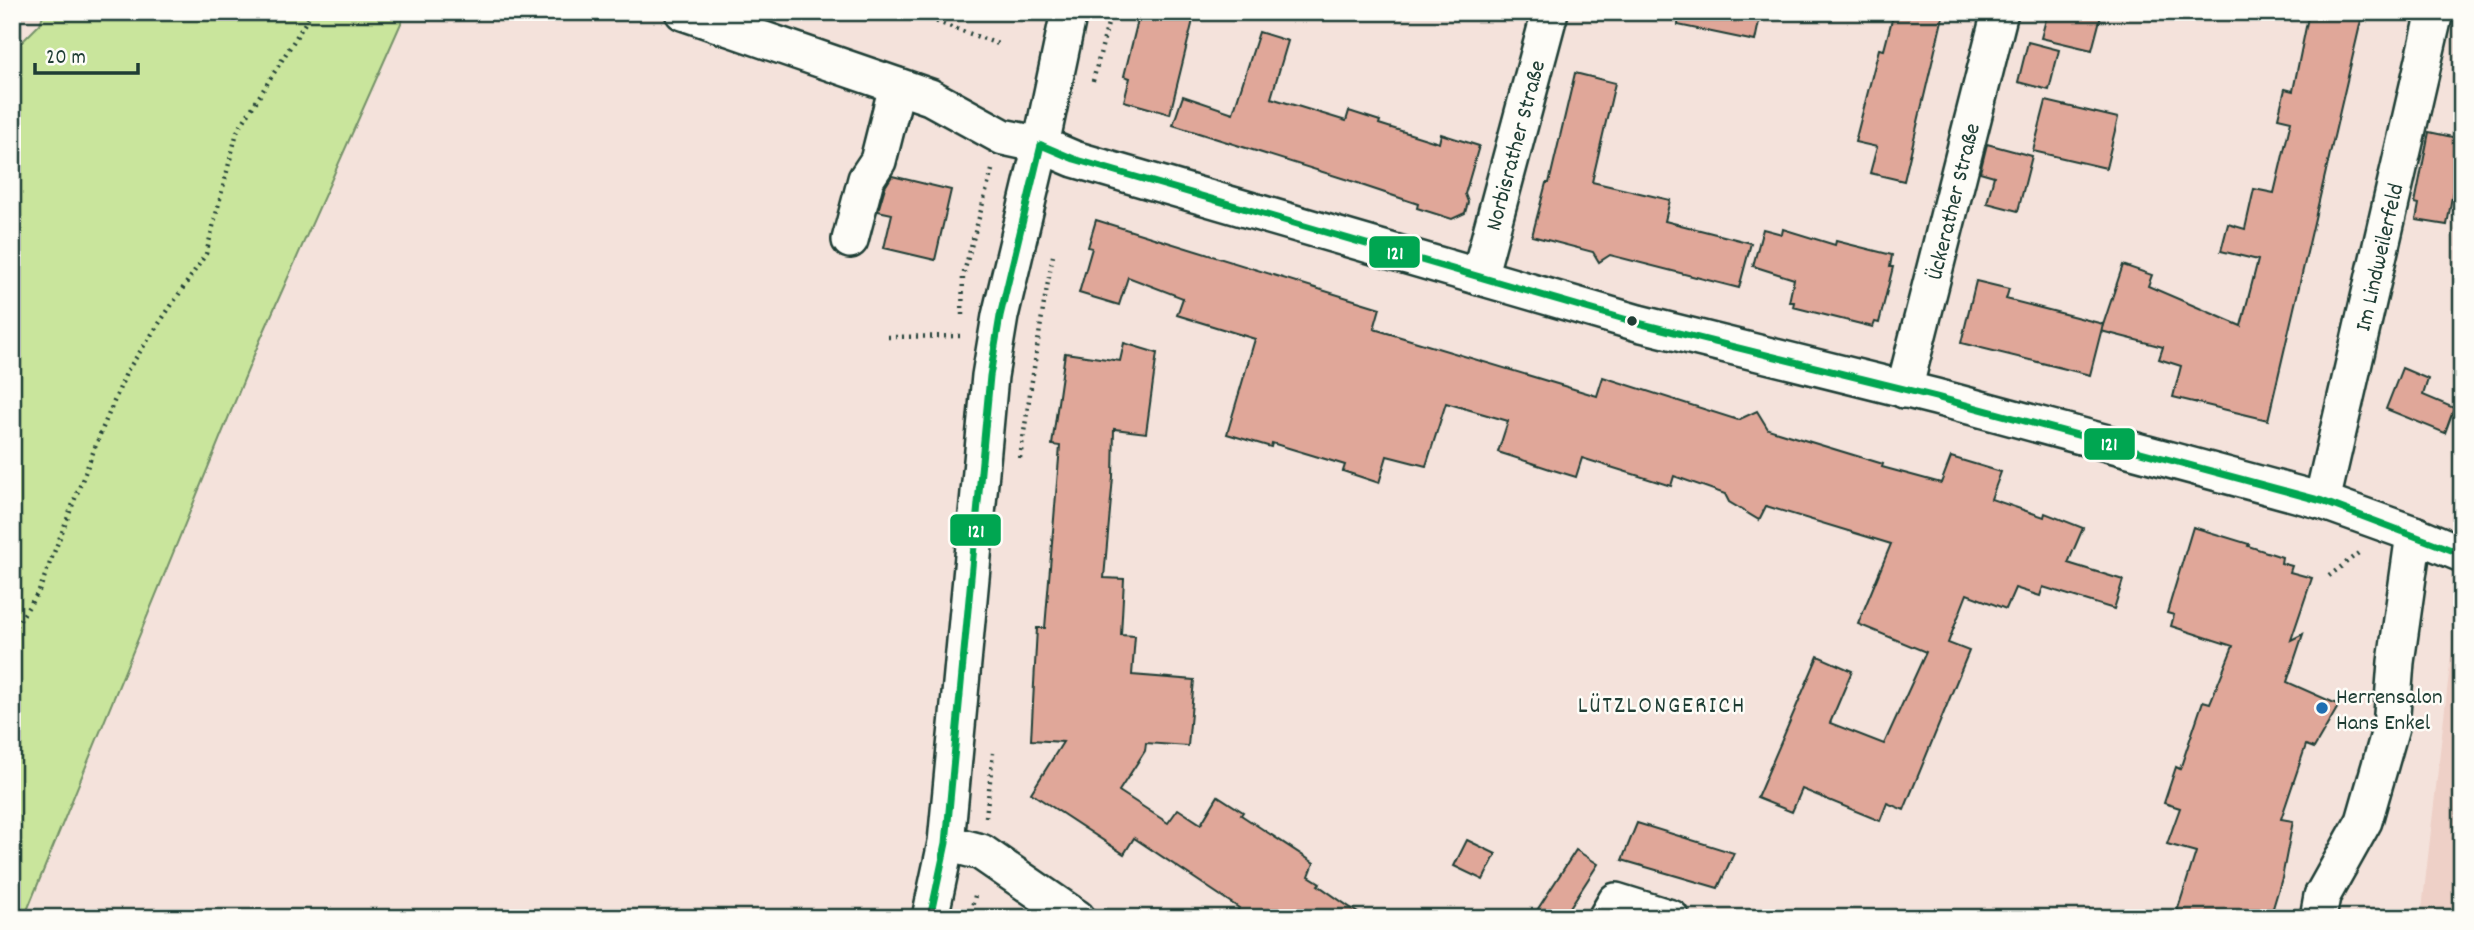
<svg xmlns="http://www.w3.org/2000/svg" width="2474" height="930" font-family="Dekko,sans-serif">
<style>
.built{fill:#eed0c7}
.green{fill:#c9e59c;stroke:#749168;stroke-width:2}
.building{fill:#e0a799;stroke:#1f3d34;stroke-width:2}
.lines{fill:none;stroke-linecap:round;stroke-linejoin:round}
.minor-casing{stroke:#1f3d34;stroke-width:40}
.path{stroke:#1f3d34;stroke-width:4.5;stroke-dasharray:2 5;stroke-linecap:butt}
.minor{stroke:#fdfcf7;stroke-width:35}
.bus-1-casing{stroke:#fdfcf7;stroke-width:12}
.bus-1{stroke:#00a651;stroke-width:7}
.bus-dot{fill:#1f3d34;stroke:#fdfcf7;stroke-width:2.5}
.poi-dot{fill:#1f6fb2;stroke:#fdfcf7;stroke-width:2.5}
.labels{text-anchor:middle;stroke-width:5;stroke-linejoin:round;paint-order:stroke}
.street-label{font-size:23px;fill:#1f3d34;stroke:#fdfcf7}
.poi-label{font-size:23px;fill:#1f3d34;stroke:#fdfcf7;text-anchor:start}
.neighbourhood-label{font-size:24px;letter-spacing:2px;fill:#1f3d34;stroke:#fdfcf7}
.line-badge{stroke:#fdfcf7;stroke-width:2.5}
.badge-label{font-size:19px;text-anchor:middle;font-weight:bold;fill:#fff}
</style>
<rect width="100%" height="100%" fill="#f4e2db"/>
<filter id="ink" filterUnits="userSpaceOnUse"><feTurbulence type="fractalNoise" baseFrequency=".0143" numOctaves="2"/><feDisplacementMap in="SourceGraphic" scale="14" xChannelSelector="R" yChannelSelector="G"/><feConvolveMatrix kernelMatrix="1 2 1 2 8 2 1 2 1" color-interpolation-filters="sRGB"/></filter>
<g filter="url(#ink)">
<path class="built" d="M2462,568V918H2421L2452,647Z"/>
<path class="green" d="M44,12H406L258,345L24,918H12V52L40,24Z"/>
<g class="building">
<path d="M1140,12H1195L1170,114L1124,101L1130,78L1124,76Z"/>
<path d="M1679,12H1761L1755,41L1678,25Z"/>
<path d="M1894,12H1944L1904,181L1870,173L1877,147L1855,142L1879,49L1884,50Z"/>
<path d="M2048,12H2102L2092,50L2041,38Z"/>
<path d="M2309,12H2363L2268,420L2173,397L2181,366L2159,359L2163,347L2101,331L2123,265L2152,275L2148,286L2241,326L2258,260L2221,251L2228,224L2245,229L2254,189L2274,193L2291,121L2278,118L2285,89L2293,91Z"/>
<path d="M1259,32L1288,41L1271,98L1346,121L1349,111L1380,121L1379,124L1439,143L1441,134L1479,146L1465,194L1468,202L1465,213L1452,219L1417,208L1418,204L1361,185V184L1173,125L1183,96L1233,113Z"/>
<path d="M2028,42L2059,50L2049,90L2018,82Z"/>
<path d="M1575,73L1615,83L1592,182L1670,200L1665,221L1751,243L1739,288L1610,255L1599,262L1593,252L1532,236L1546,183H1549Z"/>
<path d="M2046,101L2118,118L2106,168L2033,151Z"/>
<path d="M2429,132L2462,139L2447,225L2416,220L2419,204L2415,203Z"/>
<path d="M1987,144L2032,156L2018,211L1987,203L1994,176L1980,172Z"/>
<path d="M892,176L951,190L935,260L884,248L892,214L878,211L885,187Z"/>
<path d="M1096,220L1380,308L1374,329L1597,396L1603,377L1738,420L1757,411L1768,429L1883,464L1882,467L1941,483L1951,457L2001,472L1991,499L2044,517L2045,513L2083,528L2068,563L2123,580L2114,609L2043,587L2040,596L2015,588L2006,609L1967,594L1948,643L1969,651L1904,810L1887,803L1880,821L1802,789L1792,812L1757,798L1818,656L1852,671L1830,723L1884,744L1926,652L1858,624L1891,544L1766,506L1759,520L1729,502L1725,494L1674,476L1671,486L1582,458L1576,477L1550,469L1498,452L1508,421L1446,403L1426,466L1387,456L1379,483L1343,471L1345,465L1272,443L1271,447L1227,434L1255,339L1177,315L1183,298L1128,277L1119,305L1079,293L1092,248L1088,247Z"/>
<path d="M1763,229L1782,234L1783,229L1835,245L1836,241L1892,255L1890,267H1893L1879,323L1875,322L1873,327L1793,307L1794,302H1789L1794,279L1753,266Z"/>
<path d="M1976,281L2009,289L2006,299L2103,324L2090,375L1961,343Z"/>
<path d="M1124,343L1157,353L1146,433L1114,429L1113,477L1104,578L1124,579L1121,635L1135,636L1132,675L1194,680L1188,746L1146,743L1145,751L1119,791L1168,823L1178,809L1201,824L1218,796L1243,812L1241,815L1314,863L1309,876L1320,883L1318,885L1365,918H1233L1239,908L1134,838L1124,854L1031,793L1063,742L1031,740L1037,628H1045L1060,446L1052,445L1065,353L1120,361Z"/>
<path d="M2402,368L2428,379L2423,395L2454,408L2445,433L2386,409Z"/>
<path d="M2193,527L2249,544L2248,546L2282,557L2281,563L2292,566L2290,572L2312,578L2291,640L2303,634L2287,682L2339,705L2314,748L2306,745L2281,819L2293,821L2282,878L2270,918H2175L2196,852L2167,844L2180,808L2164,803L2176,767L2180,769L2203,701L2210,703L2233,646L2171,626L2174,615L2167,613Z"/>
<path d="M1637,823L1734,853L1718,888L1622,860Z"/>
<path d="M1467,840L1496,854L1483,880L1454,866Z"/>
<path d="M1576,850L1598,864L1563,918H1532Z"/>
</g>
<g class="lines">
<defs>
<g id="minor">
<path d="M683,12L930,97L1003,137L1041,145L1074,159L1638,323L1936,397L2322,501L2414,534L2462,554"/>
<path d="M850,240L866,179L878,161L897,86"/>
<path d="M1479,277L1550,12"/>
<path d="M1904,390L2000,12"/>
<path d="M2322,501L2435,12"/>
<path d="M946,843L981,852L1077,918"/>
<path d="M930,918L946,843L990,376L1000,316L1041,145L1069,12"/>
<path d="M1606,918L1616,901L1671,918"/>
<path d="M2318,918L2322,896L2364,821L2391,727L2396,662L2414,534"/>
</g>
</defs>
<use href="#minor" class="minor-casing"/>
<g class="path">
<path d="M910,12L1001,45"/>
<path d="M1093,81L1111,12"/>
<path d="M962,315L963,276L992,170"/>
<path d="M888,337L961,336"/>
<path d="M1020,458L1044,303L1053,256"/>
<path d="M2329,576L2361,551"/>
<path d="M12,632L39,591L101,432L127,371L206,254L237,132L312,12"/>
<path d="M986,817L993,753"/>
<path d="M969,918L976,892"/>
</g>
<use href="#minor" class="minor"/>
<defs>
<g id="bus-1">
<path d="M1041,145L1074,159L1638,323L1936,397L2322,501L2462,554"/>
<path d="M930,918L946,843L990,376L1000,316L1041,145"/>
</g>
</defs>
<use href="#bus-1" class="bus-1-casing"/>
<use href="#bus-1" class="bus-1"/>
</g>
</g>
<circle class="bus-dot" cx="1632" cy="321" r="6"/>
<circle class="poi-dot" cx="2322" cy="708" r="7"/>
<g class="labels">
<g class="street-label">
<text transform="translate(1514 145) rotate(-75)" y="8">Norbisrather Straße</text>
<text transform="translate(1952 201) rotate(-76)" y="8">Ückerather Straße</text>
<text transform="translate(2378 257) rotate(-77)" y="8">Im Lindweilerfeld</text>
</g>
<g class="poi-label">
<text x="2336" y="703">Herrensalon<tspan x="2336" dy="26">Hans Enkel</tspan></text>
</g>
<g class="neighbourhood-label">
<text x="1662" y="712">LÜTZLONGERICH</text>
</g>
</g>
<g class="line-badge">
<rect x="1368" y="235" width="53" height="34" rx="7" fill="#00a651"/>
<rect x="2083" y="427" width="53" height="34" rx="7" fill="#00a651"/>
<rect x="949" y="513" width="53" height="34" rx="7" fill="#00a651"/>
</g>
<g class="badge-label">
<text x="1395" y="259">121</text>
<text x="2109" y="450">121</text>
<text x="976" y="537">121</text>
</g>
<rect width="2474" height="930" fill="none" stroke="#fdfcf7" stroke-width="42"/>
<rect x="21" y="21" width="2432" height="888" fill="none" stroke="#1f3d34" stroke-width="2.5" filter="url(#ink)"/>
<path d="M35 63v10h103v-10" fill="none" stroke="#1f3d34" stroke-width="3.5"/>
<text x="46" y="63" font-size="21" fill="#1f3d34" stroke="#fdfcf7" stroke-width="5" paint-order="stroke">20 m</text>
</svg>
